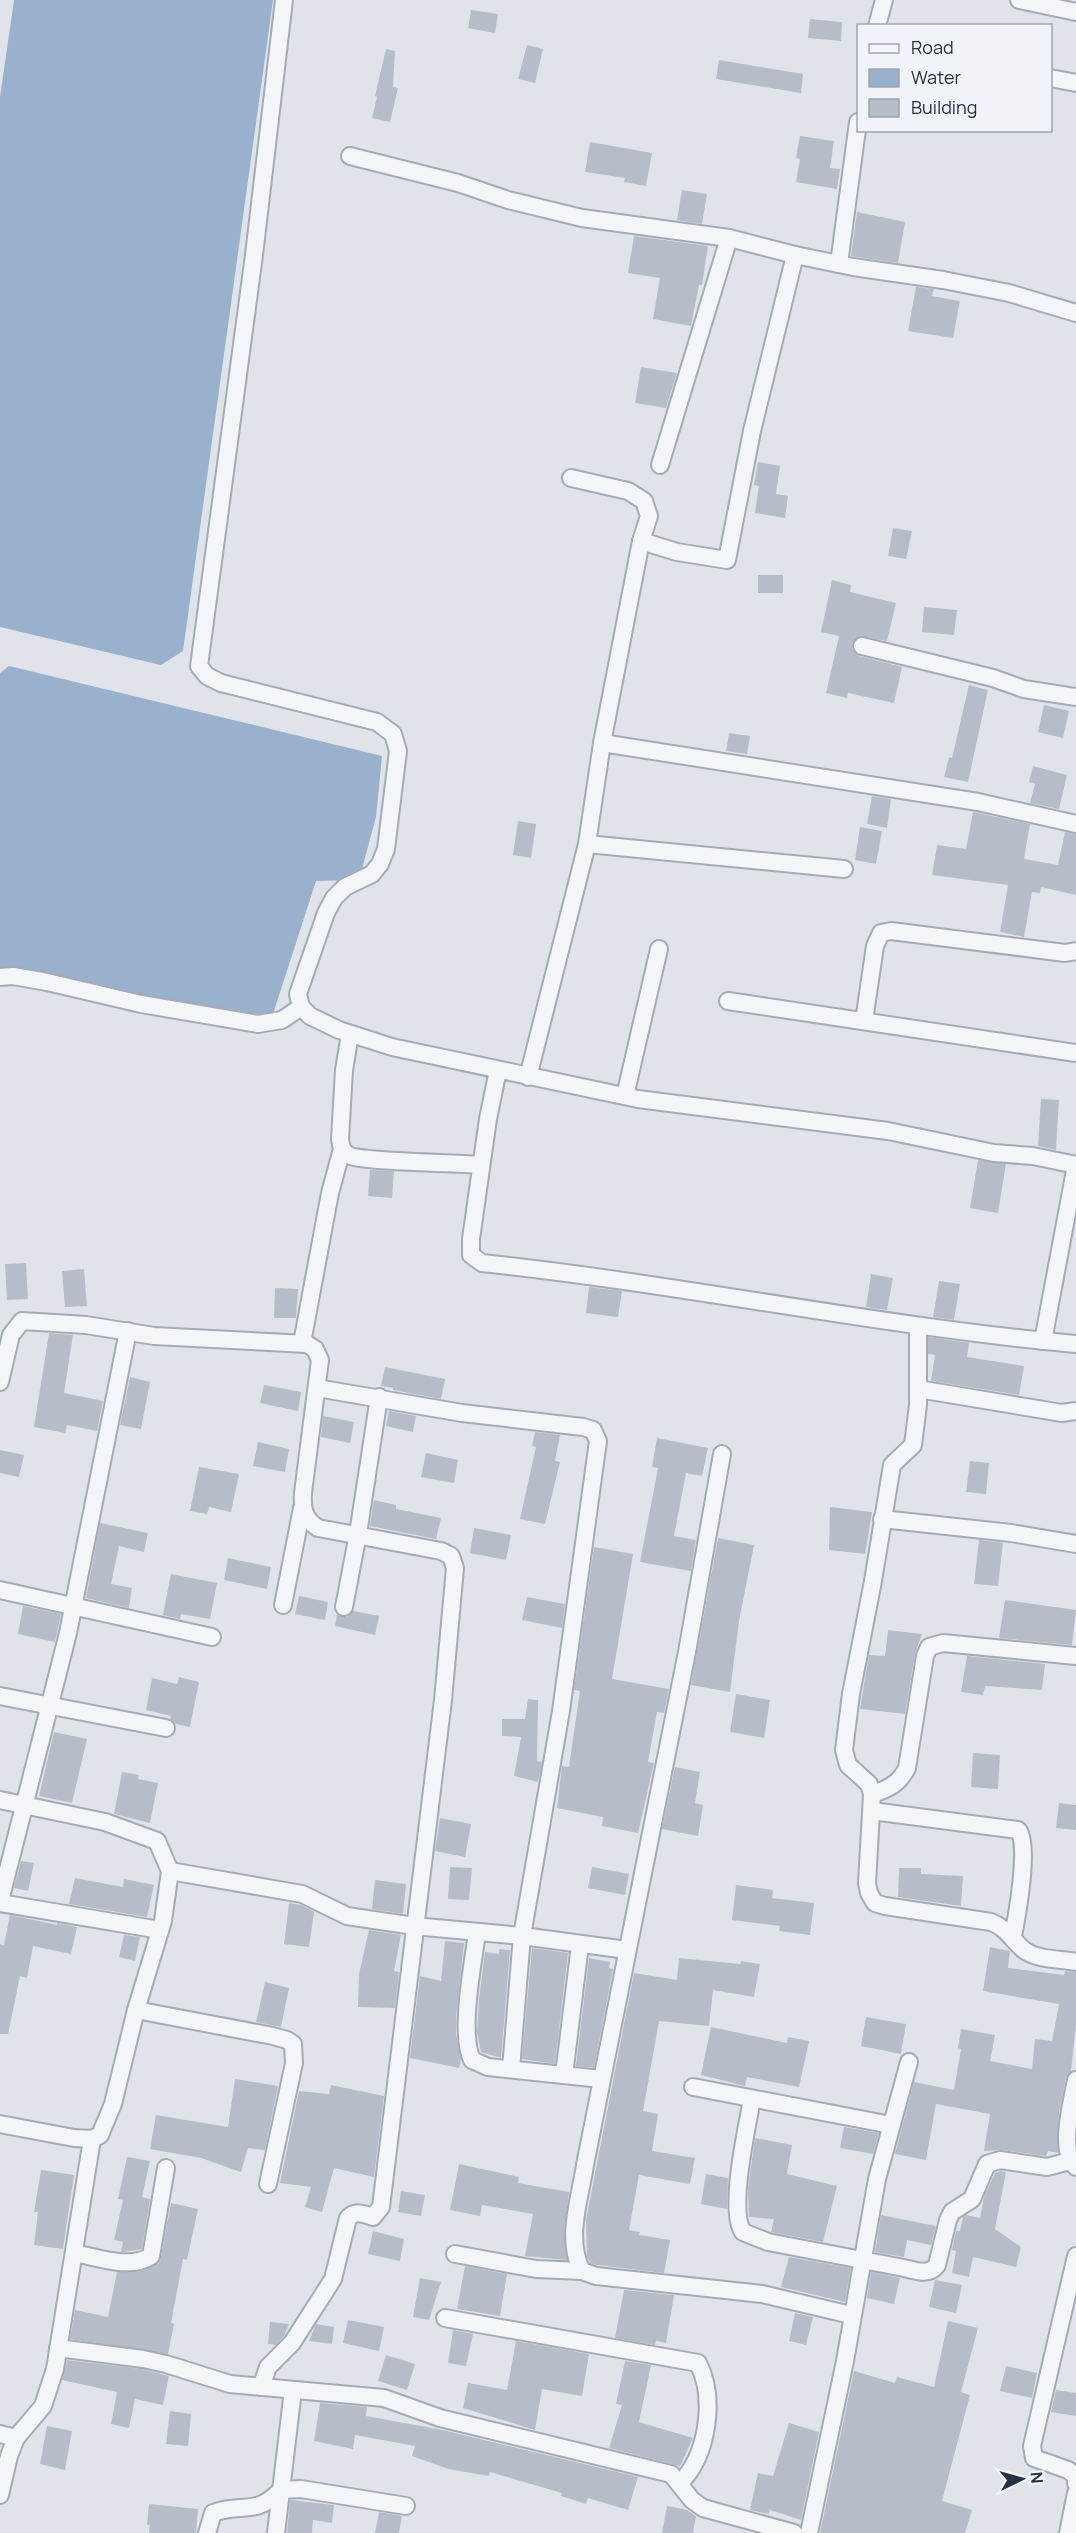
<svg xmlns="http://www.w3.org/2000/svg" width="1076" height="2533" font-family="Manrope,sans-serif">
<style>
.water{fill:#99b1cc}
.building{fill:#b7bdc8}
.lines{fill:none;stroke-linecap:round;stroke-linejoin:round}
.minor-casing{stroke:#a5abb5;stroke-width:20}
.minor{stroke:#f3f5f8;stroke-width:16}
</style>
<rect width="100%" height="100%" fill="#e0e4ea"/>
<g class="water">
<path d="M14,0H273L183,651L161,665L0,627V97Z"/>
<path d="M9,666L382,756L376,817L359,880L316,881L273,1014L238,1022L153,1015L0,980V673Z"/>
</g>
<g class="building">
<path d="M471,10L498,14L495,33L468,28Z"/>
<path d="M810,19L842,22L841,41L808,38Z"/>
<path d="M527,45L543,49L535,83L518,79Z"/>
<path d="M386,49L395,51L393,87L398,88L390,122L372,118L377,97L375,96Z"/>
<path d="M719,60L803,74L801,93L716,79Z"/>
<path d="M800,136L834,141L830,168L840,169L837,189L796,182L800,159L796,158Z"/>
<path d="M590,142L652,153L646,186L624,182L625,178L585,172Z"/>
<path d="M682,190L707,194L702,224L677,220Z"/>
<path d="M857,212L905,222L898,263L851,256Z"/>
<path d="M634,236L708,246L702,285H699L691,326L653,319L660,278L628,273Z"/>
<path d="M916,287L934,289L932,296L960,301L953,338L908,331Z"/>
<path d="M641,367L677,373L666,408L635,403Z"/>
<path d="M758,462L780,466L776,494L788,496L785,518L755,513L759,486L754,485Z"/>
<path d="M893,528L912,531L906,559L888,556Z"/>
<rect x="758" y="575" width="25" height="18"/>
<path d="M832,580L851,585L850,592L896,603L887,641L860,636L852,644V649L859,656L902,667L894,703L848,693L847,698L826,693L839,636L821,632Z"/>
<path d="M924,607L957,610L954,635L922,632Z"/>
<path d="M969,685L988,690L968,782L944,777L949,757L952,758Z"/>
<path d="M1044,705L1069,711L1063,738L1038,732Z"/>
<path d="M729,733L750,736L747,754L726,751Z"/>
<path d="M1033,766L1067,775L1059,809L1030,803L1035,784L1029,782Z"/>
<path d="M872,796L891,799L887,828L867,824Z"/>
<path d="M973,812L1030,824L1024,859L1058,865L1065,832L1076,834V895L1041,887L1040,893L1032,892L1024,937L1000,932L1008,885L932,875L937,845L966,849Z"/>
<path d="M518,821L536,824L531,858L513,855Z"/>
<path d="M860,827L882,831L876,864L855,860Z"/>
<path d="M1041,1099L1059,1100L1056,1150L1038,1146Z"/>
<path d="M978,1160L1006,1164L998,1213L970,1208Z"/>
<path d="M370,1170L394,1171L392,1198L368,1196Z"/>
<path d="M26,1263L28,1299L7,1300L5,1264Z"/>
<path d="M84,1269L87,1306L65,1307L62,1271Z"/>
<path d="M871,1274L893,1278L887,1310L866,1307Z"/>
<path d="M939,1281L960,1284L954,1320L933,1317Z"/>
<path d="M589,1287L622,1291L618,1317L586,1313Z"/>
<path d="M275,1288L298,1289L296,1318H274Z"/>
<path d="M49,1333L73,1335L64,1393L103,1401L97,1431L67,1425L65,1433L34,1427Z"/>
<path d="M928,1337L969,1343L967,1357L1024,1366L1019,1395L931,1381L935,1355L928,1354Z"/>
<path d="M385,1367L445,1379L441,1399L393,1390V1388L381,1386Z"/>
<path d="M130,1377L150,1382L141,1429L120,1425Z"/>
<path d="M264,1385L301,1392L298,1411L260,1403Z"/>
<path d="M389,1411L416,1416L413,1432L386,1426Z"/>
<path d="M323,1416L354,1422L350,1443L321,1437Z"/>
<path d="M535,1432L560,1435L555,1461L560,1462L545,1524L520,1519L536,1447L532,1446Z"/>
<path d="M657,1438L708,1448L702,1476L686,1473L674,1536L696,1540L691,1571L640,1562L658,1468L652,1467Z"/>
<path d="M258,1442L289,1449L285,1472L253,1466Z"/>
<path d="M0,1450L24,1455L19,1477L0,1473Z"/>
<path d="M426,1453L458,1460L454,1483L421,1477Z"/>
<path d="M970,1461L989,1463L986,1494L966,1492Z"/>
<path d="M199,1467L239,1474L231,1512L209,1507L207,1514L190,1511Z"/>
<path d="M374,1500L396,1505V1509L441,1518L436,1539L370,1526Z"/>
<path d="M830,1507L872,1512L865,1554L829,1550Z"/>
<path d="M100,1523L148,1533L144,1552L119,1546L111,1584L132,1588L129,1608L86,1598Z"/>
<path d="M474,1528L511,1535L506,1560L470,1553Z"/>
<path d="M718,1538L754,1545L739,1621L730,1692L691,1685Z"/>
<path d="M979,1540L1003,1543L998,1586L974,1584Z"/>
<path d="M594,1547L633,1554L612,1679L669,1689L664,1713L657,1712L648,1762L654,1763L638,1833L602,1826L603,1817L557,1808L562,1766L569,1767L580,1691L574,1690Z"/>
<path d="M228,1558L271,1567L267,1589L224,1580Z"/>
<path d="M171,1574L217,1583L210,1619L181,1614L180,1619L163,1615Z"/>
<path d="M299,1596L328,1602L325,1620L295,1614Z"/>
<path d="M527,1597L565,1604L562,1628L522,1620Z"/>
<path d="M1005,1600L1076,1610L1072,1645L999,1638Z"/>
<path d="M23,1606L61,1614L55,1642L18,1634Z"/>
<path d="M353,1611L379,1616L375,1635L335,1626L337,1615L347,1617Z"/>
<path d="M888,1630L922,1634L915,1654L905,1714L860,1709L869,1655L885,1656Z"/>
<path d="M967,1656L1045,1664L1042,1690L985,1686L983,1695L961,1692Z"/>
<path d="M179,1677L199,1682L190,1727L176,1724L170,1719L171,1716L146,1710L152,1678L177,1684Z"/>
<path d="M736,1694L770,1700L764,1738L730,1732Z"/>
<path d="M528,1699L538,1700L537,1761L542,1762L538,1782L514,1776L521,1737L502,1736V1719H525Z"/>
<path d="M54,1732L87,1739L72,1803L39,1796Z"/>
<path d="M973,1753L1000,1755L998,1789L971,1787Z"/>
<path d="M675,1767L700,1772L695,1803L703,1805L698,1836L662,1829Z"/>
<path d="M122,1772L139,1775L138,1779L158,1783L150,1823L114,1814Z"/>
<path d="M1059,1803L1076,1805V1830L1056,1828Z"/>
<path d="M440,1818L471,1824L465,1857L435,1851Z"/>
<path d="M21,1861L34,1863L28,1891L14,1888Z"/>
<path d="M450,1867L472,1868L469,1900L448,1899Z"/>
<path d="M592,1867L629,1874L625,1895L588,1888Z"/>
<path d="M899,1868H921V1874L963,1876L961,1906L898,1897Z"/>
<path d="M75,1878L123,1887L124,1879L154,1885L147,1917L69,1904Z"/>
<path d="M375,1880L406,1884L403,1914L372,1909Z"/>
<path d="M736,1885L773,1890L772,1898L814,1903L810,1935L779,1931L780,1926L732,1920Z"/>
<path d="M289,1903L301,1905L314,1912L309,1947L284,1944Z"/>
<path d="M10,1915L57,1925V1923L77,1927L71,1954L33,1946L27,1978L20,1976L8,2034H0V1944L4,1945Z"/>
<path d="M369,1930L401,1935L394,1971L399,1972L395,2008L358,2007L359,1974Z"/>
<path d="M124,1935L140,1937L135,1961L119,1957Z"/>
<path d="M445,1941L464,1943L456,2016V2034L461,2059L459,2068L410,2058L420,1976L441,1981Z"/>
<path d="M990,1947L1010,1951L1008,1968L1064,1975L1065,1971L1076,1972V2024L1071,2071L1066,2078L1059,2112L1058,2153L1048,2151L1046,2156L1002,2150L984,2151L990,2114L936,2104L926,2160L895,2154L914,2082L954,2090L961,2049L958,2048L961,2029L995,2035L990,2061L1032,2069L1035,2039L1052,2041L1059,2004L983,1991Z"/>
<path d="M532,1948L568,1953L555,2064L522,2059Z"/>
<path d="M499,1949L510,1950L501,2058L481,2052L477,2032L479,1999L485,1952L499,1954Z"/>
<path d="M589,1958L610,1962L609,1968L613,1969L594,2068L576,2066Z"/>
<path d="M679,1958L740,1964L741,1961L760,1964L754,1997L713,1990L709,2026L659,2021L643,2111L658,2114L652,2151L695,2158L690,2184L639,2175L629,2230L640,2232L639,2235L670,2240L664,2273L597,2265L590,2263L587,2256L586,2220L634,1973L677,1980Z"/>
<path d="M265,1982L289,1988L281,2027L256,2022Z"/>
<path d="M866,2017L906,2024L901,2054L861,2046Z"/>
<path d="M711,2027L787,2043L788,2037L809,2041L799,2087L747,2077L745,2086L701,2075Z"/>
<path d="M235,2079L278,2086L265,2150L248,2148L241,2172L201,2158L150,2149L156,2115L228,2127Z"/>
<path d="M331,2085L384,2096L374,2177L334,2168L322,2212L305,2207L311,2187L280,2183L299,2091L329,2094Z"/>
<path d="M844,2127L879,2133L873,2154L840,2148Z"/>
<path d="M755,2138L792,2145L787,2174L837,2186L823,2242L771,2232L774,2219L749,2217L748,2189Z"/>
<path d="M127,2157L150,2161L142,2197L150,2199L142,2249L124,2252H121L123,2242L114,2240L123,2200L118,2199Z"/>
<path d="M459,2164L519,2177L518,2183L569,2192L564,2232L567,2260L525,2256L533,2214L482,2205L480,2216L450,2210Z"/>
<path d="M41,2170L74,2175L63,2249L34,2245L38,2212H34Z"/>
<path d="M1001,2171L1006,2172L995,2229L1021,2247L1016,2267L973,2257L969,2277L952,2273L956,2251L952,2250L956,2231H960L963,2217L966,2215L980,2218L984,2197L995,2173Z"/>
<path d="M706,2174L728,2178L727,2209L701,2204Z"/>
<path d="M401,2191L425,2195L421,2216L398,2212Z"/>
<path d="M171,2203L198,2209L187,2260L183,2259L171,2323L174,2324L168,2354L70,2339L75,2310L108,2317L117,2272L145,2270L160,2262Z"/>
<path d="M881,2215L936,2226L931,2245L907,2240L904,2257L875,2252Z"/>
<path d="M373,2231L404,2239L400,2261L368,2254Z"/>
<path d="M789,2257L851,2268L845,2302L781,2287Z"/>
<path d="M465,2266L507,2274L500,2316L457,2309Z"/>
<path d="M871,2272L900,2278L894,2304L867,2298Z"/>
<path d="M420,2278L441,2282L429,2320L413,2317Z"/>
<path d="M935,2280L962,2285L956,2313L929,2307Z"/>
<path d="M624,2290L674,2295L666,2343L656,2341L655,2345L615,2338Z"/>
<path d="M795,2313L813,2317L806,2345L789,2341Z"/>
<path d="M348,2320L384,2327L379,2351L343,2343Z"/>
<path d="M948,2321L978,2328L961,2392L970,2395L942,2501L972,2510L965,2533H820L854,2371L895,2383L897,2377L934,2387Z"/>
<path d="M270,2322L289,2324L284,2336L276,2345L268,2344Z"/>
<path d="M316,2324L334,2327L332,2344L309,2341Z"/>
<path d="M453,2330L473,2334L466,2366L448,2363Z"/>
<path d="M516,2341L589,2354L582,2396L542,2389L535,2430L463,2408L468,2383L507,2390Z"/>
<path d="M386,2355L415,2364L407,2390L378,2381Z"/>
<path d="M67,2360L141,2369L169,2376L163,2405L135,2399L129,2428L111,2424L117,2392L62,2380Z"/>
<path d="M625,2361L651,2365L639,2422L693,2438L680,2466L609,2448L622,2405L616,2404Z"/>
<path d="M1006,2366L1037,2373L1032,2398L1000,2391Z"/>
<path d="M1056,2390L1076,2393V2416L1051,2412Z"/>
<path d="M320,2403L367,2407L366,2416L443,2430L638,2477L628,2510L588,2498L586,2504L561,2496L562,2493L490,2472L489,2476L448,2469L412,2456L415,2446L355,2435L353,2449L314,2441Z"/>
<path d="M170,2411L191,2414L188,2446L166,2444Z"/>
<path d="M789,2423L819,2432L801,2520L770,2510L769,2514L750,2510L758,2473L773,2476Z"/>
<path d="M47,2426L72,2431L65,2470L40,2464Z"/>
<path d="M290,2500L334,2505L332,2523L313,2520L312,2533H287Z"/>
<path d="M149,2504L198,2509L196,2533H149L150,2525H147Z"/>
<path d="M667,2506L687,2510L696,2516L693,2533H662Z"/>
<path d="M379,2512L402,2516L399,2533H375Z"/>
</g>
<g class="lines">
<defs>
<g id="minor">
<path d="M284,0L254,255L199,666L207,676L221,683L377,722L393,734L398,751L386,849L380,864L372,874L345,887L334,898L326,913L298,994L301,1007L310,1016L339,1030L392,1047L638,1099L888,1131L994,1153L1033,1156L1076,1165"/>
<path d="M1019,0L1076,12"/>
<path d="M877,26L884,0"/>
<path d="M1050,78L1076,83"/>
<path d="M350,156L458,183L508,200L582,218L729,238L795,255L853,267L943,280L1009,293L1076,313"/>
<path d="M839,264L858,122"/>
<path d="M660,465L729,238"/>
<path d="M641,541L677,552L727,560L752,431L795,255"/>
<path d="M862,646L993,678L1024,689L1076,697"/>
<path d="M602,743L978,802L1076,824"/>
<path d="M587,844L844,869"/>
<path d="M0,977L13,976L47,982L141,1004L258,1024L282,1020L301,1007"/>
<path d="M728,1001L1076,1053"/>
<path d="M864,1021L875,946L881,933L891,931L1065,953L1076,951"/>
<path d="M350,1034L344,1070L340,1139C341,1146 342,1151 348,1155C360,1162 459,1163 481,1165"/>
<path d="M498,1070L488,1119L471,1239V1255L482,1263C681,1284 877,1326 1076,1344"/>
<path d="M528,1077L587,844L602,743L641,541L649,516L644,501L628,491L571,478"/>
<path d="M625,1096L659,949"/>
<path d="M918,1326V1405L913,1445L892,1465L873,1581L851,1694L844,1750L848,1765L869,1784L872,1794L867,1883L869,1893L875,1903L885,1906L991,1922C1007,1928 1012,1940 1024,1950C1037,1960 1061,1959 1076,1962"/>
<path d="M1043,1341L1076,1165"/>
<path d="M302,1343L330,1193L342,1149"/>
<path d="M0,1382L11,1335L22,1321L86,1325L154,1336L307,1344L315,1349L320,1360L303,1493C302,1509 304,1519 318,1528L441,1551L451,1556L455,1568L443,1700L381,2207L373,2217C363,2214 356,2210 348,2218L333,2279L292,2343L268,2367L261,2387"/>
<path d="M317,1388L462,1413L583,1427L593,1430L598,1441L561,1711L522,1936L511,2069"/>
<path d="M918,1389L1062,1413L1076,1411"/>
<path d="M722,1454L687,1652L585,2165C580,2199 565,2239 582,2271L596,2276L762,2294L851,2315"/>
<path d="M882,1519L1011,1533L1076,1544"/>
<path d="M0,1590L212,1637"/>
<path d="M283,1605L302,1508"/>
<path d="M344,1607L358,1534L379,1397"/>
<path d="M0,1696L166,1728"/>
<path d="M872,1794C888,1789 899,1784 907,1768L925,1656L929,1647L943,1643L1076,1656"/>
<path d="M0,1800L105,1822L157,1841L170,1871L163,1921L136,2010L113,2104L100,2135L92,2139L74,2138L0,2124"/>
<path d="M872,1811L1018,1830C1030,1844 1017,1916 1013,1936"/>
<path d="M170,1871L302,1894L347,1916L414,1926L522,1936L627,1950"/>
<path d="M0,1901L68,1633L128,1331"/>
<path d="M0,1903L160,1930"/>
<path d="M477,1933C473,1964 459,2032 472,2060L488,2067L601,2079"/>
<path d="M136,2010L273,2036L287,2040L293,2044L294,2063L268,2184"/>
<path d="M564,2075L580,1945"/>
<path d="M1076,2080C1072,2102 1058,2151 1076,2167"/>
<path d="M693,2087L891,2125"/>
<path d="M752,2099C747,2128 728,2210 743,2232L768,2242L904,2268C916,2271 929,2276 937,2265L948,2220L952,2212L972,2199L987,2164L1000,2160L1047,2167L1070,2161"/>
<path d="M74,2253C96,2257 130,2270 151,2256L166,2168"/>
<path d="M455,2254L536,2269L582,2271"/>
<path d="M1076,2256L1032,2446L1034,2458L1068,2470L1076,2476V2483"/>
<path d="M445,2318L698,2363C716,2398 708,2455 680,2483"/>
<path d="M58,2348L143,2359L166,2364L230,2384L384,2398L440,2418L671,2474L692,2500L703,2508L794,2533"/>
<path d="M0,2434L16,2438"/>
<path d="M0,2495L9,2456L16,2438L43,2406L55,2369L92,2139"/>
<path d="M207,2533L213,2513C242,2502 255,2517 281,2490L301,2489L406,2506"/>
<path d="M276,2533L293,2390"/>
<path d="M809,2533L845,2361L877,2179L909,2062"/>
<path d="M1068,2533L1076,2493"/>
</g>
</defs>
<use href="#minor" class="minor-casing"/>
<use href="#minor" class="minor"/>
</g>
<rect x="857" y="24" width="195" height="108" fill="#f0f3f7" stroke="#a0a5af" stroke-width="1.5"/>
<rect x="869" y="44" width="30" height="9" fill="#f3f5f8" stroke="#a0a5af" stroke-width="1.5"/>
<text x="911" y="54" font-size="18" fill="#273143">Road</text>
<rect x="869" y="69" width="30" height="18" fill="#99b1cc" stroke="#a0a5af" stroke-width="1.5"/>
<text x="911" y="84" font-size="18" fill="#273143">Water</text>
<rect x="869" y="99" width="30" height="18" fill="#b7bdc8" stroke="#a0a5af" stroke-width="1.5"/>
<text x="911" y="114" font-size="18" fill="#273143">Building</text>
<g transform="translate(1022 2479) rotate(85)" stroke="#f0f3f7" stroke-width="4.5" paint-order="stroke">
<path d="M0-4.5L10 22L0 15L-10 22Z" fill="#273143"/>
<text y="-9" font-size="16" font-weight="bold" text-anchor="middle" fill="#273143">N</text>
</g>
</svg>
